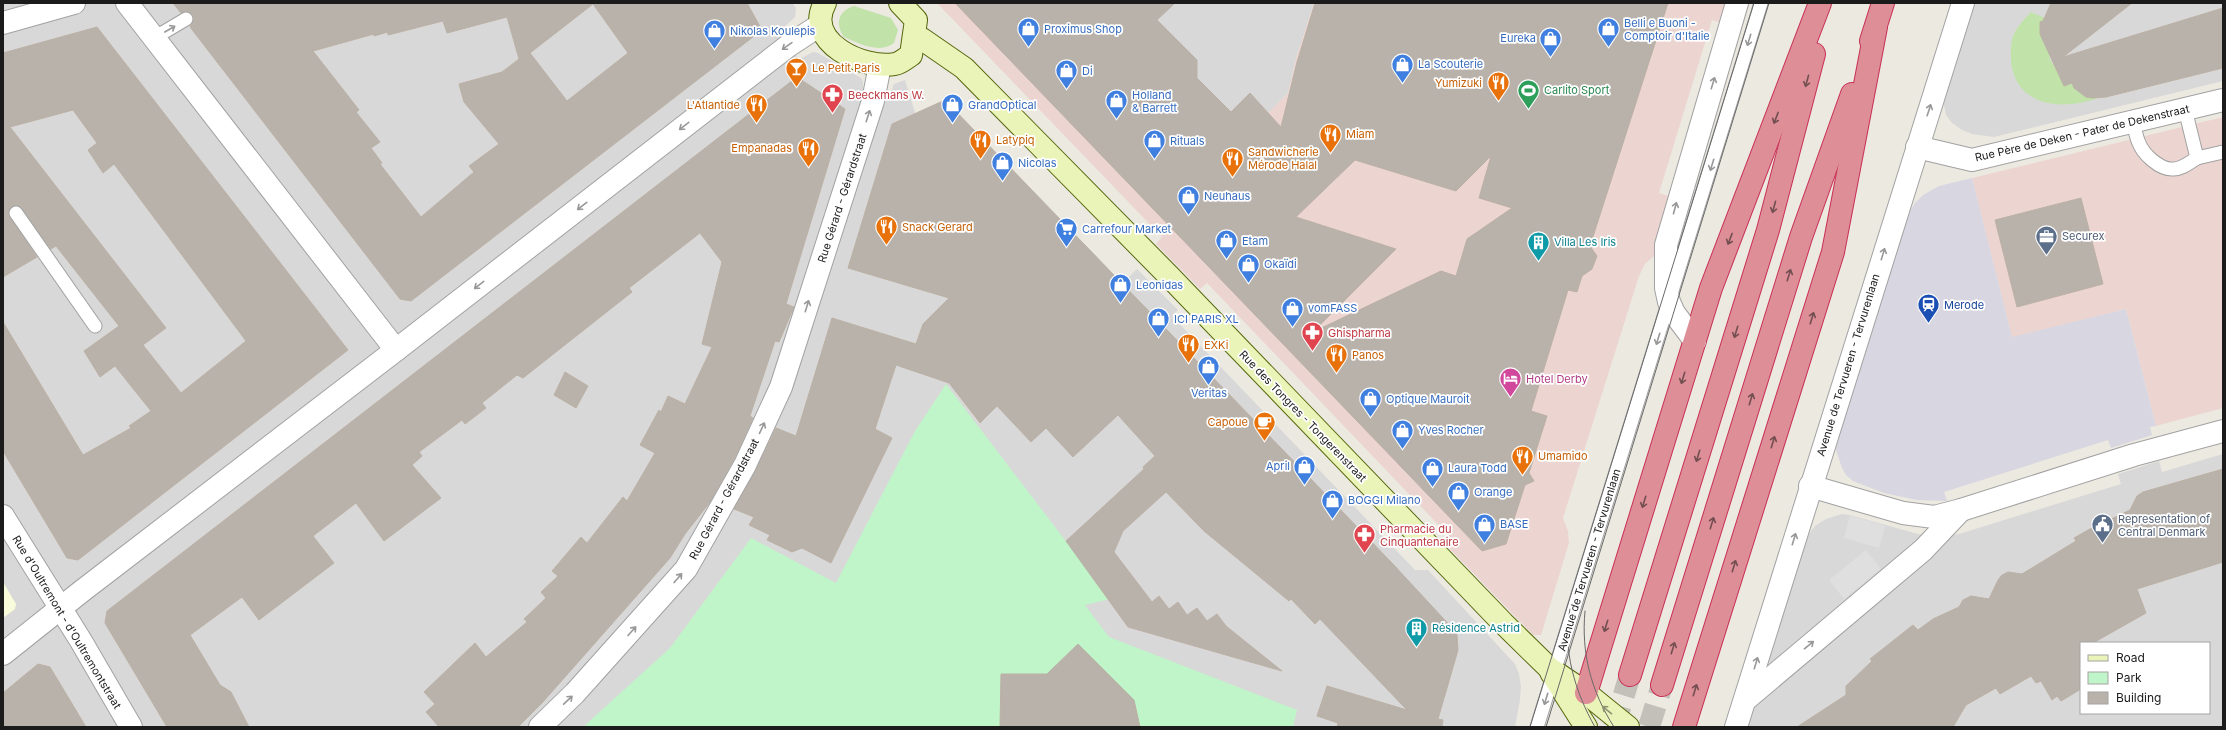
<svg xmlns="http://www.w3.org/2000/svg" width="2226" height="730" font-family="Inter,sans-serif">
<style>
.residential{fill:#d9d8d8;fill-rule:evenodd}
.commercial{fill:#ecd5d1}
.education{fill:#f9fcda}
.grass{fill:#c1e3aa}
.park{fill:#c0f4c9}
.parking{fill:#dfdfdf}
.plaza{fill:#d7d6e1}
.building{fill:#b8b2ab;stroke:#bcb1a5;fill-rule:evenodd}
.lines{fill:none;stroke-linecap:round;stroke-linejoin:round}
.highway-tunnel{stroke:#c2c0b9;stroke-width:22;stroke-dasharray:22 11;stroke-linecap:butt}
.lane-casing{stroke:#a2a2a2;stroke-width:15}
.street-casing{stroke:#a2a2a2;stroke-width:24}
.secondary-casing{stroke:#56680d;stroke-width:24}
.highway-casing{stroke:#c83057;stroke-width:24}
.lane{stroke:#fff;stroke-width:13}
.street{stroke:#fff;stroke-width:22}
.secondary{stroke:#ebf4b8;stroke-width:22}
.highway{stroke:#de8e96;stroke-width:22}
.tram{stroke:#696969;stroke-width:1}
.oneway{stroke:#989898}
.oneway2{stroke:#734f52}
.oneway3{stroke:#8d9271}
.labels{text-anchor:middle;stroke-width:3.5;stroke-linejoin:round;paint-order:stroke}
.shop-label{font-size:11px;fill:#366cbe;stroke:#fff;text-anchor:start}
.food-label{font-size:11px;fill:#c56008;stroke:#fff;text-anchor:start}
.leisure-label{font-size:11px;fill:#27864d;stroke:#fff;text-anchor:start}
.health-label{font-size:11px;fill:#be3a42;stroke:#fff;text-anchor:start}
.street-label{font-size:11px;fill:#1b1b1b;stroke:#fff}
.service-label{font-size:11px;fill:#4e5e75;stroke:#fff;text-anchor:start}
.culture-label{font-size:11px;fill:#0d838f;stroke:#fff;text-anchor:start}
.transit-label{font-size:11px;fill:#164399;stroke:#fff;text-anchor:start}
.hotel-label{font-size:11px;fill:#b23c85;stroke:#fff;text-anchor:start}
</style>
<rect width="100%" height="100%" fill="#ece9e1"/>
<g class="residential">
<path d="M3,3H792L796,8L795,17L778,33L799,59L813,52L818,53L861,78L863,81V90L889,97L894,84L905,80L973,304L909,369L944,377L979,423L1137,269L1178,310L1172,316L1415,570H1428L1515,664L1519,674L1521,686L1520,700L1515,727H3Z"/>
<path d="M1055,3H1314L1296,59L1288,93L1217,166Z"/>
<path d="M1973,3H2223V81L1994,137L1972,134L1962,130L1952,123L1946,115L1943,100Z"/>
<path d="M2223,454V727H1748L1803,546L1808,535L1815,526L1826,519L1842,514L1850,515L1918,534L1945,536L1959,534L2121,484L2118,474L2159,461L2162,472ZM2081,643H2209V713H2081Z"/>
</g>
<g class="commercial">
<path d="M937,3H1055L1217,166L1288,93L1296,59L1314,3H1727L1721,23L1712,20L1659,193L1668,196L1655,255L1645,264L1639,276L1563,518L1568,531L1569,543L1541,635H1533L1450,549V537L1207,283L1200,289L1156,244L1162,237Z"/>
<path d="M2223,117V408L2156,426L2126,309L2012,338L1972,178Z"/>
</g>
<path class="education" d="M3,582L16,604L15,609L3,618Z"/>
<g class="grass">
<path d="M854,6L891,18L898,30L894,43C879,54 860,44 844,37C835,24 838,11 854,6Z"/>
<path d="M2031,12L2045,18L2050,60L2056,68L2064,85L2072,84L2075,90L2079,89L2086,97L2098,98C2063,111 2015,107 2011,61C2011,53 2010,44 2013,36C2017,27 2024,19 2031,12Z"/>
</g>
<path class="park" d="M946,384L1110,599L1085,605L1109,637L1297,710L1293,727H583L670,648L751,538L836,583L915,431Z"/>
<g class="parking">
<path d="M1850,515L1885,526L1879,548L1844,538Z"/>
<path d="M1866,550L1881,569L1844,599L1829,580Z"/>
</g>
<path class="plaza" d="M1972,178L2012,337L2126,309L2156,426L2150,427L2152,435L2111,448L2108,440L1944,492L1947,501L1917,500L1884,493L1853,481L1846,475L1842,468L1836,450L1838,439L1907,216L1915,203L1923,195L1939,186Z"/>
<g class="building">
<path d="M173,3H747L762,30L411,301L400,299L190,27L194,19L193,15L186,11L181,13ZM593,4L628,53L567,101L530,53ZM507,17L519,59L502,72L459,84L464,102L499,144L469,166L474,172L421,217L380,164L382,163L371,148L380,142L356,112L359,110L313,51L374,34V36L388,32V35L443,21L447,33Z"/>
<path d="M955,3H1175L1157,20L1197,60V78L1231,112L1250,93L1281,127L1297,62L1315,3H1668L1590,246L1597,256L1592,269L1582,276L1577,292L1568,290L1531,411L1547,416L1529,473L1534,481L1525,485L1506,544L1482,551ZM1491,156L1479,198L1512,208L1467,239L1456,276L1441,271L1313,332L1396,249L1296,217L1355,160L1456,191Z"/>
<path d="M2051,3H2132L2063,57L2223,8V68L2106,97L2092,98L2086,97L2074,88L2072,83L2064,86L2040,34V22L2043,21Z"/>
<path d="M97,27L348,350L78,560L67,558L3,451V322L83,455L131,428L129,426L151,411L115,366L100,377L84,351L119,326L56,246L51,249L19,206L11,207L8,214L37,257L3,277V53ZM73,110L97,143L88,150L103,173L114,164L246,341L181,393L143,345L166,328L10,127Z"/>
<path d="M797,77L845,109L786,304L794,307L779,342L775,341L750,416L753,418L734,459L710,502L685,534L670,558L542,703L518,727H439L426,712L435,704L424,692L475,643L486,657L527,622L524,619L546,598L541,592L558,576L552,571L581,537L587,543L623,497L627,501L655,453L640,445L659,410L661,412L668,396L685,404L712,347L702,344L722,262L700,233L629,288L632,292L523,378L517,375L482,403L486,408L465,424L462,420L419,452L422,456L412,465L441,498L384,541L356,503L313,536L334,563L259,620L242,597L190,635L220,685L231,692L249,727H167L105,623L107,611Z"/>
<path d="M945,100L1392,563L1454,630L1457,635L1458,650L1438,719L1443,720L1442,727H1337L1338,723L1317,716L1327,686L1407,710L1320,619L1315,624L1291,599L1289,601L1204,531L1166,492L1123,531L1114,552L1152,602L1159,596L1169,609L1178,602L1187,615L1197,608L1207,621L1217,614L1226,626L1282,671L1128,627L1066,541L1144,469L1143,467L1155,456L1118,415L1073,457L1046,428L1031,442L997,406L980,423L949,383L896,365L875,429L892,438L831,563L802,548L792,552L767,540L770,535L749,525L754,517L734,509L756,470L776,428L796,436L832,318L916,344L923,324L949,298L848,268L892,124Z"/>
<path d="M2081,198L2103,284L2017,307L1995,220Z"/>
<path d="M565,372L588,386L576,408L554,395Z"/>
<path d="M2223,469V562L2137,589L2146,613L2093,643H2081V689L2061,701L2057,696L2052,700L2041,681L2036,683L2031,676L2000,694L1996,688L1966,705L1953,727H1797L1846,695V686L1872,661L1870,659L1913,625L1918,630L1933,619L1959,607L1963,600L1971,596L1989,599L1998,580L2002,575L2008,572L2022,574L2076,541L2074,538L2088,530L2130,510L2137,496L2143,492Z"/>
<path d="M1078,644L1134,700L1140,727H1000L1001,674H1047Z"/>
<path d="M38,664L50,667L86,727H3V693Z"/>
</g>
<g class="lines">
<g class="highway-tunnel">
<path d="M1614,727L1630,675"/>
<path d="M1649,727L1662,685"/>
</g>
<defs>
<g id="lane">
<path d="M154,38L186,19"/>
<path d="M2133,122C2135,129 2136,137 2139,143C2143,154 2159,169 2172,169C2181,170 2190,162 2197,158L2185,109"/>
<path d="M2197,158L2223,152"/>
<path d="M16,213L95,326"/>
<path d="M1537,727L1761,3"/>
</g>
<g id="street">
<path d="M127,3L396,350"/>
<path d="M3,23L74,3"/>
<path d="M1917,147L1972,160L2223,100"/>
<path d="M1695,341L1674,313L1669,302L1666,288V245L1737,3"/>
<path d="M1810,486L1903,513L1934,517L1961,510L2134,455L2223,431"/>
<path d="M3,516L81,641L131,727"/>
<path d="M3,654L82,591L396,350L788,46L820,25"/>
<path d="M1745,700L1923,550L1961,510"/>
<path d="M540,727L575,693L686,569L745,465L781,387L873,101L880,65"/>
<path d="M1736,727L1963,3"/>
</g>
<g id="secondary">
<path d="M825,3C803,42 864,70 895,64C901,63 906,58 911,55L916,20L900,3"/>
<path d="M915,37L922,39L964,68L1169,276L1503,623L1549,668L1586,693L1628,727"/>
<path d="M1551,672L1586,727"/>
</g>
<g id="highway">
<path d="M1871,41L1883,3"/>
<path d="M1630,675L1768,230L1814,54"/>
<path d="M1662,685L1801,237L1852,94"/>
<path d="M1586,693L1711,288L1820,3"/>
<path d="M1684,727L1833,252L1876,27"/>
</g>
</defs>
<use href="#lane" class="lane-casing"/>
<use href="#street" class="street-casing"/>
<use href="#secondary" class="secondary-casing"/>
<use href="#highway" class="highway-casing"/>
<use href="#lane" class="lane"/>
<use href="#street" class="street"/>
<use href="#secondary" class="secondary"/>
<use href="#highway" class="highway"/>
<g class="tram">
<path d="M1570,609C1562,649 1575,692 1595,727"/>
<path d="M1585,611C1581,653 1591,691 1614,727"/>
<path d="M1530,727L1754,3"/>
<path d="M1546,727L1769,3"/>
</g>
</g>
<defs><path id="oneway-shaft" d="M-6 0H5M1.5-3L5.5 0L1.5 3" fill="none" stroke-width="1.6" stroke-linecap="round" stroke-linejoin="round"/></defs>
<g class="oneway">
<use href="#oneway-shaft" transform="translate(170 29) rotate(-30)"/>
<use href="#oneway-shaft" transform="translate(1749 40) rotate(107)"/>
<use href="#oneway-shaft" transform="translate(787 46) rotate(145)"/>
<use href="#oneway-shaft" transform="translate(1713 83) rotate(-73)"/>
<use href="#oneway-shaft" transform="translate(1929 110) rotate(-72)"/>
<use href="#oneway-shaft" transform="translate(868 116) rotate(-72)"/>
<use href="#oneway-shaft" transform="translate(684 126) rotate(142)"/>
<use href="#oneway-shaft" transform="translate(1712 165) rotate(107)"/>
<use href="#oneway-shaft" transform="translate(582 206) rotate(142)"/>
<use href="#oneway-shaft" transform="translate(1675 208) rotate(-75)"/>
<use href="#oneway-shaft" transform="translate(1883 254) rotate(-73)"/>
<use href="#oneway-shaft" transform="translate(479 285) rotate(142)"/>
<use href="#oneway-shaft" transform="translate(807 306) rotate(-73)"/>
<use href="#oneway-shaft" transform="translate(1658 339) rotate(107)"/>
<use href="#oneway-shaft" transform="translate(762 428) rotate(-65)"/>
<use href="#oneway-shaft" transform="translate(1794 539) rotate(-73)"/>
<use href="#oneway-shaft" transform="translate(678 578) rotate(-49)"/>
<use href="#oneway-shaft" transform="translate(632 631) rotate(-48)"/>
<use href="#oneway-shaft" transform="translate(1809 645) rotate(-39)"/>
<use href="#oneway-shaft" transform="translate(1756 663) rotate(-73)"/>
<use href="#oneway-shaft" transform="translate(1546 699) rotate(107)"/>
<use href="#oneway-shaft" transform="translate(568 700) rotate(-43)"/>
</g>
<g class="oneway2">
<use href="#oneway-shaft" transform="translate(1807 81) rotate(105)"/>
<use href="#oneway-shaft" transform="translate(1776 118) rotate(111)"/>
<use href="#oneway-shaft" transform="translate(1774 207) rotate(105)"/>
<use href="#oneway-shaft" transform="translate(1730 239) rotate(111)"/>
<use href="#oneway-shaft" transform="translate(1789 275) rotate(-73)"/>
<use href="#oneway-shaft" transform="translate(1812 318) rotate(-73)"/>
<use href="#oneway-shaft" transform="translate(1736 332) rotate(107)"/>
<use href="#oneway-shaft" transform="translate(1683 378) rotate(107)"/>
<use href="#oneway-shaft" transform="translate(1751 399) rotate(-73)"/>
<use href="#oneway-shaft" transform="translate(1773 442) rotate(-73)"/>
<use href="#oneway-shaft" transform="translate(1698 456) rotate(107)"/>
<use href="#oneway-shaft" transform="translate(1644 502) rotate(107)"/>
<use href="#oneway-shaft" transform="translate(1712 523) rotate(-73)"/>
<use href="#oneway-shaft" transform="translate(1734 566) rotate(-73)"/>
<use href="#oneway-shaft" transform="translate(1606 626) rotate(107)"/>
<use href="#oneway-shaft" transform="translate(1673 648) rotate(-73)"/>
<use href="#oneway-shaft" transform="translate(1695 690) rotate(-73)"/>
</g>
<use class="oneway3" href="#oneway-shaft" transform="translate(1607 710) rotate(-141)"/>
<defs>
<symbol id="shop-pin" viewBox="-11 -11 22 30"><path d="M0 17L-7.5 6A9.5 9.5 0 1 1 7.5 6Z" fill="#3f7fe0" stroke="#fff"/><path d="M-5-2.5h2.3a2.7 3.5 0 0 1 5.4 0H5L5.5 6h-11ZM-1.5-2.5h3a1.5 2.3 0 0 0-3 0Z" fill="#fff"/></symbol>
<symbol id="bar-pin" viewBox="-11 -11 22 30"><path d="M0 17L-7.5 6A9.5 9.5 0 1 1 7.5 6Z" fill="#e8710a" stroke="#fff"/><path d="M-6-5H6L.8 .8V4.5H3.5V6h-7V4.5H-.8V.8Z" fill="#fff"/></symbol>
<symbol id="restaurant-pin" viewBox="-11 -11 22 30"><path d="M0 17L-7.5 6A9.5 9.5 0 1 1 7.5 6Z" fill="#e8710a" stroke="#fff"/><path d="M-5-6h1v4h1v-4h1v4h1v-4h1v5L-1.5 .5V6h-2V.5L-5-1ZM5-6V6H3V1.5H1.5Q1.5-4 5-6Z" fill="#fff"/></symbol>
<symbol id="stadium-pin" viewBox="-11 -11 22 30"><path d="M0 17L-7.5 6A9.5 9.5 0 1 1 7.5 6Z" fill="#2e9e5b" stroke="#fff"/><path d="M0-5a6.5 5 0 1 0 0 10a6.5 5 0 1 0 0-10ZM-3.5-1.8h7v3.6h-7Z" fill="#fff"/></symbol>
<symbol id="pharmacy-pin" viewBox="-11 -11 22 30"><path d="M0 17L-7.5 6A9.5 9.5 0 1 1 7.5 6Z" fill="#e0444e" stroke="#fff"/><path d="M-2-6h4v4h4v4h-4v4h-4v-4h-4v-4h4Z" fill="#fff"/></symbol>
<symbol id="supermarket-pin" viewBox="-11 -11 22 30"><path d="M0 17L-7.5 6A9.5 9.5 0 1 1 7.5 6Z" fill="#3f7fe0" stroke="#fff"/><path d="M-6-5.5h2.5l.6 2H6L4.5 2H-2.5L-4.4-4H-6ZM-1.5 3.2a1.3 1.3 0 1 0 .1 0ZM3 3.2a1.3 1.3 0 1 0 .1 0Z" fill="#fff"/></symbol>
<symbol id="office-pin" viewBox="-11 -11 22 30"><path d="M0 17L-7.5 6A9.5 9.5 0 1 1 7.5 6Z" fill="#5c6f8a" stroke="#fff"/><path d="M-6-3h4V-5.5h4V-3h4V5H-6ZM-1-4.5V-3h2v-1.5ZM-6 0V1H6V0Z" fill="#fff"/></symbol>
<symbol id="building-pin" viewBox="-11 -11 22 30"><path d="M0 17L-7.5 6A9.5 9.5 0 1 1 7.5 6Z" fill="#0f9aa8" stroke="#fff"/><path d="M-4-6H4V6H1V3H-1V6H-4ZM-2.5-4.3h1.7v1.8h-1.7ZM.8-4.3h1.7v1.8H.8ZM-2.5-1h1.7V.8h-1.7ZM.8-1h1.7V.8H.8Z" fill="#fff"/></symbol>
<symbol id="station-pin" viewBox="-11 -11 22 30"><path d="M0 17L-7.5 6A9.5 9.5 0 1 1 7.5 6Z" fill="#1a4fb4" stroke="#fff"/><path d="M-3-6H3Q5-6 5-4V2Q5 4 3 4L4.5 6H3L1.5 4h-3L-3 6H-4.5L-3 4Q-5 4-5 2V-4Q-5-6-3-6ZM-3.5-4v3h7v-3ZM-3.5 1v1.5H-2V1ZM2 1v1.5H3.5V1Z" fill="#fff"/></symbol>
<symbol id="hotel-pin" viewBox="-11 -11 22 30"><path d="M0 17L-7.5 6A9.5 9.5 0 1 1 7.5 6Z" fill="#d1479c" stroke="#fff"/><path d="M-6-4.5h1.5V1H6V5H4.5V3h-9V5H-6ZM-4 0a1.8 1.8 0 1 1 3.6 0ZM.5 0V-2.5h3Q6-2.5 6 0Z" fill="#fff"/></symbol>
<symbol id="cafe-pin" viewBox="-11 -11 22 30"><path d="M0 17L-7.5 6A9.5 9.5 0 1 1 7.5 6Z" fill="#e8710a" stroke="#fff"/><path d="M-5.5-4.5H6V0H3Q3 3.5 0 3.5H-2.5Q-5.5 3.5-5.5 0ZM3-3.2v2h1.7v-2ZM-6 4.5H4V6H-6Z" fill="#fff"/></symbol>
<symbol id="civic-pin" viewBox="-11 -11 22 30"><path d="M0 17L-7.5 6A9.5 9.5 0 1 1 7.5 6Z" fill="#5c6f8a" stroke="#fff"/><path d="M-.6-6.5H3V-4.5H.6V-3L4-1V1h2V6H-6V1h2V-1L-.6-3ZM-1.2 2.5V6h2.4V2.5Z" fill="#fff"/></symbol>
</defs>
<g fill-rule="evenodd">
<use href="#shop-pin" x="1016" y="16" width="25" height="34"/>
<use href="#shop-pin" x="1596" y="16" width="25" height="34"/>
<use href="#shop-pin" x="702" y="18" width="25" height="34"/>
<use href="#shop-pin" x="1538" y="26" width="25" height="34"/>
<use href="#shop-pin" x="1390" y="52" width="25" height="34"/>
<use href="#bar-pin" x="784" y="56" width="25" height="34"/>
<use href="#shop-pin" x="1054" y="58" width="25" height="34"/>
<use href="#restaurant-pin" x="1486" y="70" width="25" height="34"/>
<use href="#stadium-pin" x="1516" y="78" width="25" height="34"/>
<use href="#pharmacy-pin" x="820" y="82" width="25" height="34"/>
<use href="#shop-pin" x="1104" y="88" width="25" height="34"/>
<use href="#restaurant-pin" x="744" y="92" width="25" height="34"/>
<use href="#shop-pin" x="940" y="92" width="25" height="34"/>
<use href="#restaurant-pin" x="1318" y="122" width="25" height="34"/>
<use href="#restaurant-pin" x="968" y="128" width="25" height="34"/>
<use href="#shop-pin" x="1142" y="128" width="25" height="34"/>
<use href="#restaurant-pin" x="796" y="136" width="25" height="34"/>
<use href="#restaurant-pin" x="1220" y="146" width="25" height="34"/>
<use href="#shop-pin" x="990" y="150" width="25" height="34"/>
<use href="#shop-pin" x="1176" y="184" width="25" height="34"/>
<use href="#restaurant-pin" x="874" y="214" width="25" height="34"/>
<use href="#supermarket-pin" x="1054" y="216" width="25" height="34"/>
<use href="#office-pin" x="2034" y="224" width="25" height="34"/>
<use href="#shop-pin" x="1214" y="228" width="25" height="34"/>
<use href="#building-pin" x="1526" y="230" width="25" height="34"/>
<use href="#shop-pin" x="1236" y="252" width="25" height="34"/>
<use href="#shop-pin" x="1108" y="272" width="25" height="34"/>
<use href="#station-pin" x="1916" y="292" width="25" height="34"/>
<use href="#shop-pin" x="1280" y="296" width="25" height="34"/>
<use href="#shop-pin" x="1146" y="306" width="25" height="34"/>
<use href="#pharmacy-pin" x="1300" y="320" width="25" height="34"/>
<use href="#restaurant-pin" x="1176" y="332" width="25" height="34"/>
<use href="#restaurant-pin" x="1324" y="342" width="25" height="34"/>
<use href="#shop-pin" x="1196" y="354" width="25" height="34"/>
<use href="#hotel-pin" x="1498" y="366" width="25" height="34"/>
<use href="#shop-pin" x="1358" y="386" width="25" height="34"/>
<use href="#cafe-pin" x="1252" y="410" width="25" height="34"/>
<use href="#shop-pin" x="1390" y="418" width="25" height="34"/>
<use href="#restaurant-pin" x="1510" y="444" width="25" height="34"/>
<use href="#shop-pin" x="1292" y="454" width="25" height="34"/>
<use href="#shop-pin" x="1420" y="456" width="25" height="34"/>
<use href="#shop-pin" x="1446" y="480" width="25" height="34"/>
<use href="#shop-pin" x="1320" y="488" width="25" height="34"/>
<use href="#shop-pin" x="1472" y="512" width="25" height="34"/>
<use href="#civic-pin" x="2090" y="512" width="25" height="34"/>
<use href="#pharmacy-pin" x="1352" y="522" width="25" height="34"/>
<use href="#building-pin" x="1404" y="616" width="25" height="34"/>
</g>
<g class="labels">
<g class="shop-label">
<text x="1624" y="27">Belli e Buoni -<tspan x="1624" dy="13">Comptoir d'Italie</tspan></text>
<text x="1044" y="33">Proximus Shop</text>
<text x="730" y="35">Nikolas Koulepis</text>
<text x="1536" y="42" text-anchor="end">Eureka</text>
<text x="1418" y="68">La Scouterie</text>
<text x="1082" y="75">Di</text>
<text x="1132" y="99">Holland<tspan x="1132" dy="13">&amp; Barrett</tspan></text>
<text x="968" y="109">GrandOptical</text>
<text x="1170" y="145">Rituals</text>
<text x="1018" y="167">Nicolas</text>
<text x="1204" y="200">Neuhaus</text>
<text x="1082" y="233">Carrefour Market</text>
<text x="1242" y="245">Etam</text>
<text x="1264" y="268">Okaïdi</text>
<text x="1136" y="289">Leonidas</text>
<text x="1308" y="312">vomFASS</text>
<text x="1174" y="323">ICI PARIS XL</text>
<text x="1209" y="397" text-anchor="middle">Veritas</text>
<text x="1386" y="403">Optique Mauroit</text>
<text x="1418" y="434">Yves Rocher</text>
<text x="1290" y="470" text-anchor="end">April</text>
<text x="1448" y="472">Laura Todd</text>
<text x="1474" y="496">Orange</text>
<text x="1348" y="504">BOGGI Milano</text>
<text x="1500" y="528">BASE</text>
</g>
<g class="food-label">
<text x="812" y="72">Le Petit Paris</text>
<text x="1482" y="87" text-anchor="end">Yumizuki</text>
<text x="740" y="109" text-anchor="end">L'Atlantide</text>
<text x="1346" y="138">Miam</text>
<text x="996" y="144">Latypiq</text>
<text x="792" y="152" text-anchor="end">Empanadas</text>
<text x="1248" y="156">Sandwicherie<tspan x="1248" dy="13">Mérode Halal</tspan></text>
<text x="902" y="231">Snack Gerard</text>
<text x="1204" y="349">EXKi</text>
<text x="1352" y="359">Panos</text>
<text x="1248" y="426" text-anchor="end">Capoue</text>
<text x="1538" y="460">Umamido</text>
</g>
<g class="leisure-label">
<text x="1544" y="94">Carlito Sport</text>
</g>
<g class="health-label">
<text x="848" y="99">Beeckmans W.</text>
<text x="1328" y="337">Ghispharma</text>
<text x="1380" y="533">Pharmacie du<tspan x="1380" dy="13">Cinquantenaire</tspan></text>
</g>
<g class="street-label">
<text transform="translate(2082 133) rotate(-13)" y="4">Rue Père de Deken - Pater de Dekenstraat</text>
<text transform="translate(842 198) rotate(-72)" y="4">Rue Gérard - Gérardstraat</text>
<text transform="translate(1848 365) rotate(-73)" y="4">Avenue de Tervueren - Tervurenlaan</text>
<text transform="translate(1303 416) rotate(46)" y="4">Rue des Tongres - Tongerenstraat</text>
<text transform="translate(724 499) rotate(-62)" y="4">Rue Gérard - Gérardstraat</text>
<text transform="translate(1589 560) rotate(-73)" y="4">Avenue de Tervueren - Tervurenlaan</text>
<text transform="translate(67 622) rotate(59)" y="4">Rue d'Oultremont - d'Oultremontstraat</text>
</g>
<g class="service-label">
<text x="2062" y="240">Securex</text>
<text x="2118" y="523">Representation of<tspan x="2118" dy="13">Central Denmark</tspan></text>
</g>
<g class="culture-label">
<text x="1554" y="246">Villa Les Iris</text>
<text x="1432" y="632">Résidence Astrid</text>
</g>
<g class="transit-label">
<text x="1944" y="309">Merode</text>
</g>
<g class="hotel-label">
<text x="1526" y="383">Hotel Derby</text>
</g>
</g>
<rect width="2226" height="730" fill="none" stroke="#1b1b1b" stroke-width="8"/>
<rect x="2080" y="642" width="130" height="72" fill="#ffffff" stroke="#a4a4a4"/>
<rect x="2088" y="655" width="20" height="6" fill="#ebf4b8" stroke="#a4a4a4"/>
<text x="2116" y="662" font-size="12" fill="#1b1b1b">Road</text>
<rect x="2088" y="672" width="20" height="12" fill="#c0f4c9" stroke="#a4a4a4"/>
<text x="2116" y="682" font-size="12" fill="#1b1b1b">Park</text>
<rect x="2088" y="692" width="20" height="12" fill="#b8b2ab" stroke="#a4a4a4"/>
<text x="2116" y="702" font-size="12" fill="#1b1b1b">Building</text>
</svg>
